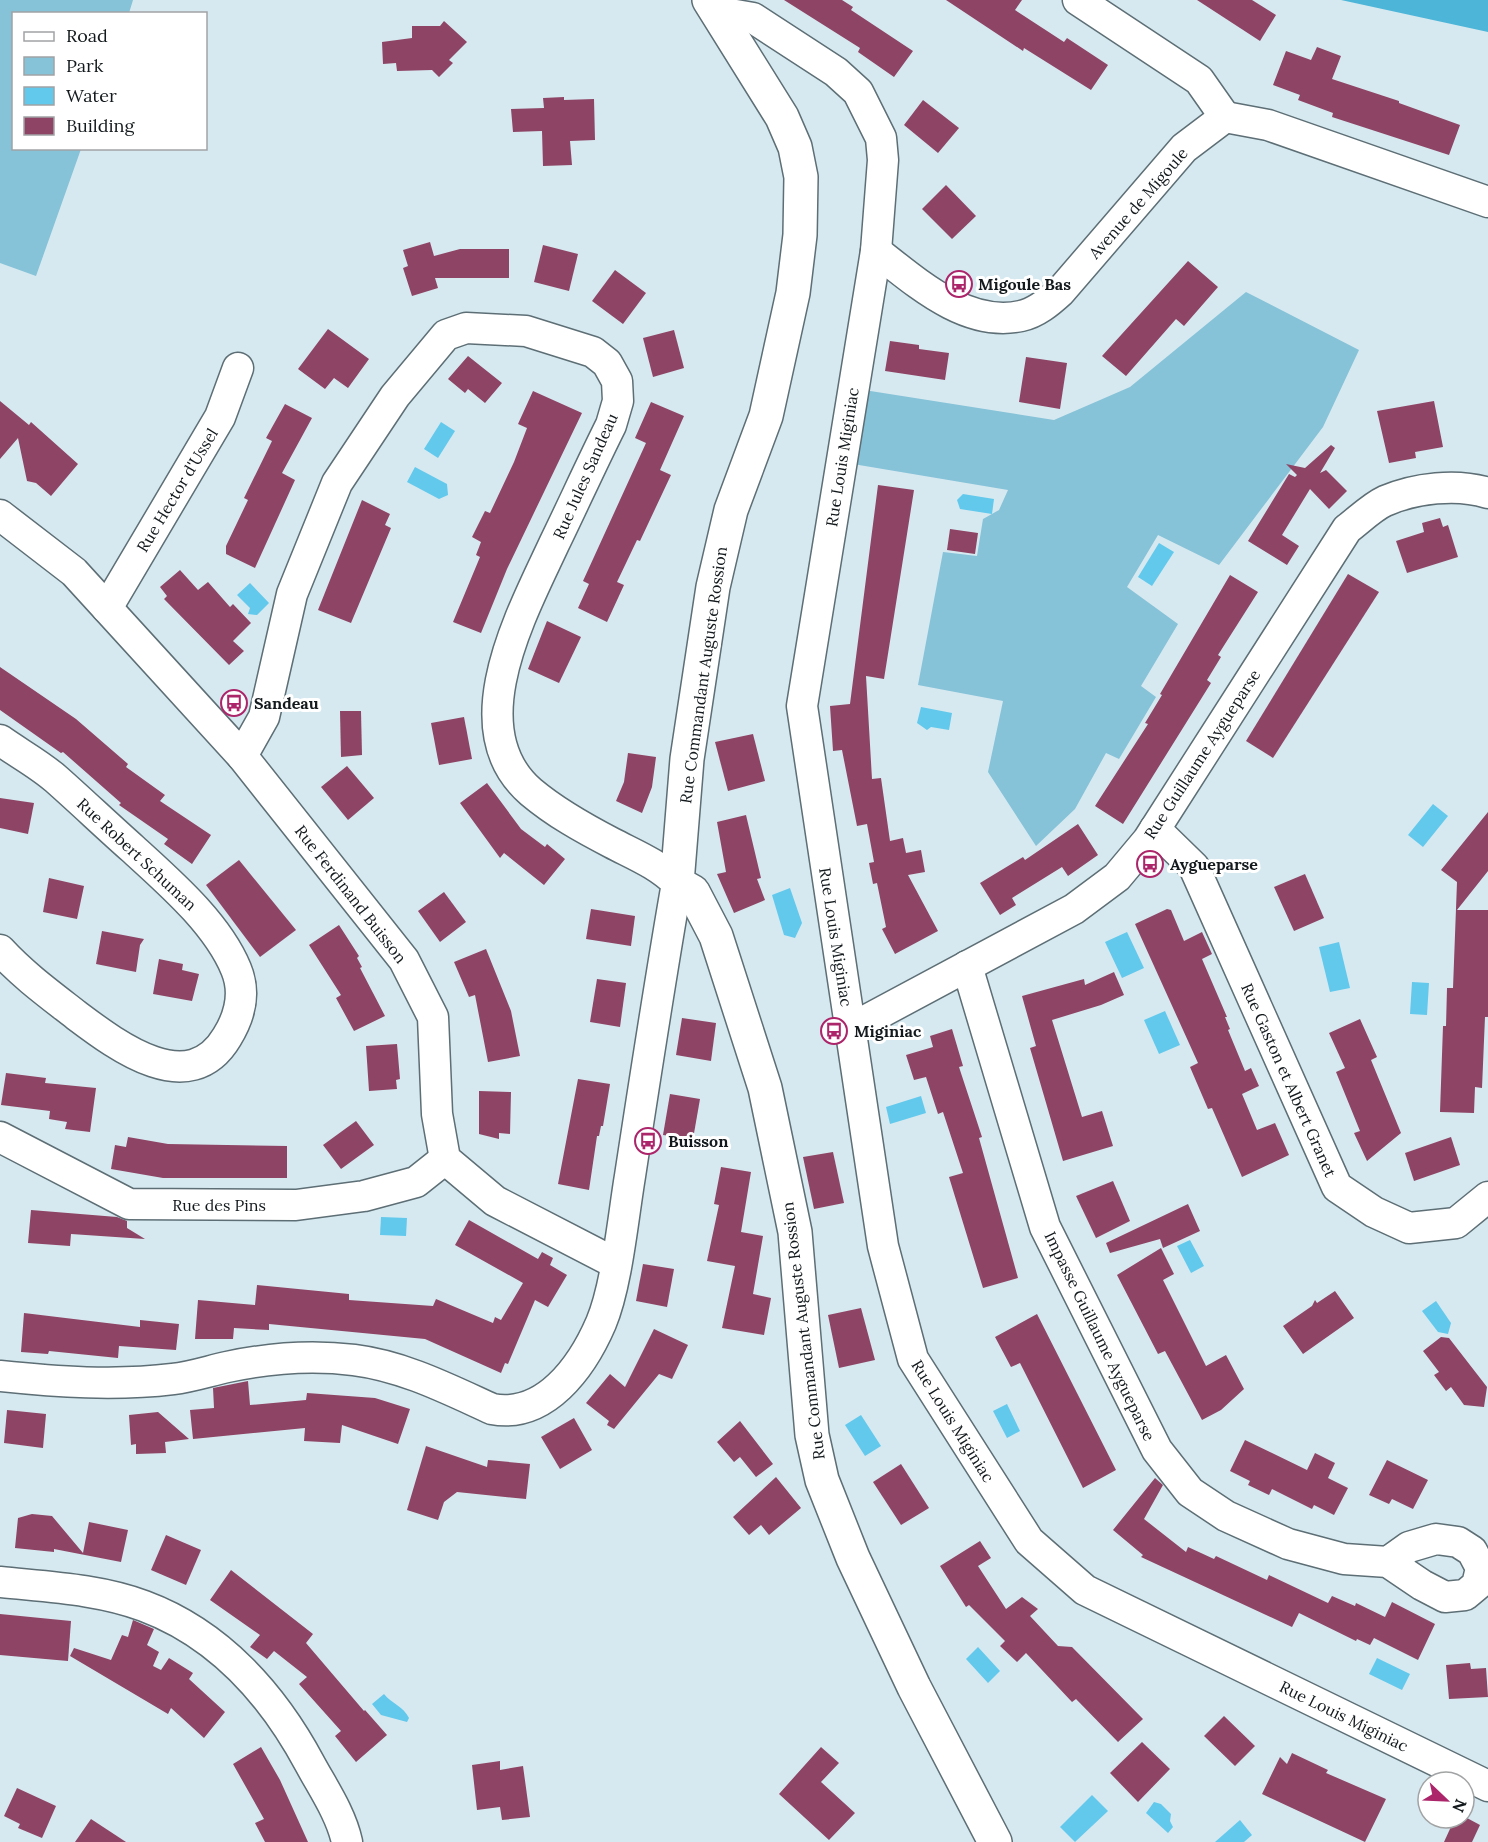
<svg xmlns="http://www.w3.org/2000/svg" width="1488" height="1842" font-family="Lora,serif">
<style>
.green{fill:#86c2d8}
.forest{fill:#4db5d8}
.water{fill:#62c9ec}
.building{fill:#8e4464}
.lines{fill:none;stroke-linecap:round;stroke-linejoin:round}
.street-casing{stroke:#5d6e75;stroke-width:33}
.secondary-casing{stroke:#5d6e75;stroke-width:36}
.street{stroke:#fff;stroke-width:30}
.secondary{stroke:#fff;stroke-width:33}
.labels{text-anchor:middle;stroke-width:6;stroke-linejoin:round;paint-order:stroke}
.street-label{font-size:16px;fill:#13191c;stroke:#fff}
.poi-label{font-size:16px;font-weight:bold;fill:#13191c;stroke:#fff;text-anchor:start}
</style>
<rect width="100%" height="100%" fill="#d6e9f0"/>
<g class="green">
<path d="M0,0H133L129,13L14,14V148L81,149L36,276L0,263Z"/>
<path d="M1246,292L1359,350L1323,427L1219,565L1158,535L1127,587L1178,624L1141,686L1156,697L1119,759L1106,753L1075,809L1036,846L988,772L1003,701L918,685L943,552L977,556L983,519L999,510L1008,490L853,464L864,390L1054,420L1130,387Z"/>
</g>
<path class="forest" d="M1341,0H1488V32Z"/>
<g class="water">
<path d="M441,422L455,431L438,458L424,449Z"/>
<path d="M415,467L447,484L448,495L439,499L407,482Z"/>
<path d="M963,494L994,499L992,514L960,509L957,500Z"/>
<path d="M1159,543L1174,552L1152,586L1138,577Z"/>
<path d="M250,583L269,603L257,615L248,614L250,608L237,595Z"/>
<path d="M921,707L952,713L949,730L931,727L927,730L917,723Z"/>
<path d="M1433,804L1448,816L1423,847L1408,835Z"/>
<path d="M790,888L802,923L795,938L784,935L772,895Z"/>
<path d="M1127,932L1144,968L1122,978L1105,942Z"/>
<path d="M1339,942L1350,988L1330,992L1319,947Z"/>
<path d="M1412,982L1429,983L1427,1015L1410,1014Z"/>
<path d="M1165,1011L1180,1045L1159,1054L1144,1020Z"/>
<path d="M921,1096L926,1113L890,1124L886,1107Z"/>
<path d="M381,1217L407,1218L406,1236L380,1235Z"/>
<path d="M1190,1240L1204,1266L1191,1273L1177,1246Z"/>
<path d="M1436,1301L1451,1323L1448,1334L1438,1332L1422,1311Z"/>
<path d="M1007,1404L1020,1431L1007,1438L993,1411Z"/>
<path d="M861,1415L881,1446L865,1456L845,1425Z"/>
<path d="M978,1647L1000,1671L988,1683L966,1659Z"/>
<path d="M1377,1658L1410,1674L1402,1690L1369,1674Z"/>
<path d="M384,1694C392,1704 403,1706 409,1718L407,1722L381,1715L372,1704Z"/>
<path d="M1092,1795L1108,1811L1075,1842L1060,1827Z"/>
<path d="M1154,1802L1161,1804L1171,1814L1170,1821L1173,1827L1168,1833L1146,1813Z"/>
<path d="M1240,1820L1252,1835L1244,1842H1215Z"/>
</g>
<g class="building">
<path d="M784,0H842L853,7L851,10L913,51L894,77L858,52L860,48Z"/>
<path d="M946,0H1022L1015,10L1064,42L1067,38L1108,65L1091,90L1024,48L1023,51Z"/>
<path d="M1197,0H1252L1276,15L1260,41Z"/>
<path d="M444,21L467,42L449,60L453,63L439,77L432,70L397,71L396,63L383,64L382,42L412,38V26H440Z"/>
<path d="M1317,47L1341,56L1332,79L1399,101V103L1460,125L1449,155L1332,117L1333,113L1298,100L1300,95L1273,85L1286,51L1311,60Z"/>
<path d="M564,97V100L594,99L595,140L570,141L572,165L543,166L542,131L513,132L511,109L544,108L543,98Z"/>
<path d="M923,100L959,128L938,153L904,125Z"/>
<path d="M946,185L976,216L952,239L922,209Z"/>
<path d="M430,242L434,256L460,249H509V278H435L438,288L412,296L403,268L408,266L403,250Z"/>
<path d="M543,245L578,254L569,291L534,282Z"/>
<path d="M1188,261L1218,287L1184,326L1176,319L1126,376L1102,356Z"/>
<path d="M615,270L646,293L623,324L592,301Z"/>
<path d="M328,329L369,359L348,388L334,378L325,389L298,369Z"/>
<path d="M674,330L684,368L653,377L643,338Z"/>
<path d="M890,341L919,345V349L949,353L945,380L885,371Z"/>
<path d="M468,356L502,383L485,403L468,389L465,393L448,379Z"/>
<path d="M1026,357L1067,363L1060,409L1019,402Z"/>
<path d="M533,391L582,413L507,569L481,633L453,622L480,557L476,555L481,542L472,537L485,511L490,513L514,462L527,428L518,424Z"/>
<path d="M0,401L29,425L31,422L78,464L51,496L36,483L27,481L18,438L0,459Z"/>
<path d="M1434,401L1443,447L1415,452L1416,458L1389,463L1377,411Z"/>
<path d="M651,402L684,416L660,470L671,475L640,541L637,540L617,582L624,585L607,622L578,608L589,584L583,581L646,443L635,438Z"/>
<path d="M285,404L312,418L282,473L295,480L255,568L226,554V546L248,500L244,498L272,441L266,438Z"/>
<path d="M1331,445L1335,448L1320,473L1326,470L1347,491L1329,509L1310,489L1282,535L1299,546L1287,565L1248,541L1289,474L1295,477L1297,475L1286,464L1305,468Z"/>
<path d="M878,485L914,490L884,679L866,676L872,779L881,778L890,841L903,838L906,853L921,850L925,872L908,875L938,931L895,954L882,929L886,927L877,883L873,884L869,863L874,862L867,824L857,826L842,750L833,751L830,706L850,704Z"/>
<path d="M362,500L390,514L385,525L391,528L351,623L318,610Z"/>
<path d="M1440,518L1443,527L1448,525L1458,557L1407,573L1396,541L1424,532L1422,523Z"/>
<path d="M950,529L978,533L975,554L947,550Z"/>
<path d="M180,570L198,590L208,582L230,607L233,604L251,623L233,641L244,651L229,665L164,599L167,596L160,587Z"/>
<path d="M1348,574L1379,592L1273,758L1246,741Z"/>
<path d="M1230,575L1258,592L1218,655L1221,657L1207,680L1211,683L1123,824L1095,806L1148,724L1145,723L1162,695L1160,694Z"/>
<path d="M547,621L581,637L559,683L528,669Z"/>
<path d="M0,667L76,719L128,764L126,767L165,795L160,801L211,835L192,864L164,844L168,839L119,805L121,803L63,752L61,753L0,710Z"/>
<path d="M340,711H361L362,755L341,757Z"/>
<path d="M464,717L472,759L439,765L431,723Z"/>
<path d="M753,734L765,781L728,791L715,742Z"/>
<path d="M628,753L656,757L652,787L642,813L616,801L624,782Z"/>
<path d="M347,766L374,798L348,820L321,787Z"/>
<path d="M487,783L521,829L545,847L547,844L565,859L544,885L504,853L500,858L460,803Z"/>
<path d="M0,798L34,803L28,834L0,828Z"/>
<path d="M1488,812V871L1457,910H1488V1017H1485L1482,1088L1475,1087L1474,1113L1440,1112L1443,1026H1446L1447,988H1453L1457,882L1441,870Z"/>
<path d="M746,815L761,878L757,879L765,900L734,913L717,874L726,872L717,822Z"/>
<path d="M1078,824L1098,855L1068,876L1062,867L1012,898L1016,905L1000,915L980,883L1023,857L1025,860Z"/>
<path d="M239,860L296,930L260,957L206,885Z"/>
<path d="M1305,874L1324,918L1294,931L1274,887Z"/>
<path d="M49,878L84,886L77,919L43,912Z"/>
<path d="M444,892L466,922L440,942L418,911Z"/>
<path d="M591,909L635,916L631,946L586,939Z"/>
<path d="M1167,909L1171,910L1184,941L1202,932L1212,954L1202,959L1227,1017H1225L1230,1029L1228,1030L1245,1071L1251,1068L1259,1086L1242,1094L1257,1130L1275,1123L1289,1155L1242,1177L1212,1108L1208,1109L1190,1067L1198,1063L1135,924Z"/>
<path d="M339,925L359,956L357,958L362,967L360,968L385,1016L354,1031L336,998L341,995L309,945Z"/>
<path d="M102,931L144,939L140,945L136,972L96,964Z"/>
<path d="M486,949L511,1011L520,1056L488,1062L475,995L469,997L454,962Z"/>
<path d="M159,959L183,964L182,970L199,974L192,1001L153,994Z"/>
<path d="M1114,972L1124,995L1101,1005L1052,1020L1082,1117L1102,1111L1113,1146L1063,1161L1030,1048L1036,1046L1022,996L1084,979L1085,985Z"/>
<path d="M597,979L626,983L620,1027L590,1022Z"/>
<path d="M682,1018L716,1023L711,1061L676,1055Z"/>
<path d="M1360,1019L1377,1057L1371,1060L1401,1133L1367,1161L1354,1133L1360,1131L1336,1072L1345,1068L1329,1033Z"/>
<path d="M952,1029L963,1066L959,1067L982,1137L979,1138L1018,1278L983,1288L949,1177L963,1173L943,1112L938,1114L926,1077L914,1080L906,1055L933,1047L930,1036Z"/>
<path d="M397,1044L400,1079L396,1080L397,1089L369,1091L366,1046Z"/>
<path d="M6,1073L46,1078L45,1083L96,1088L90,1132L65,1129L67,1122L49,1119L50,1111L1,1105Z"/>
<path d="M578,1079L610,1084L603,1126H601L599,1136H597L589,1190L558,1184Z"/>
<path d="M479,1091L511,1092L510,1134L499,1133V1139L479,1134Z"/>
<path d="M670,1094L700,1099L693,1139L663,1135Z"/>
<path d="M356,1121L374,1145L341,1169L323,1145Z"/>
<path d="M128,1137L168,1144L287,1146V1178H163L111,1169L115,1145L126,1147Z"/>
<path d="M1451,1137L1460,1165L1414,1181L1405,1153Z"/>
<path d="M833,1152L844,1203L814,1209L803,1157Z"/>
<path d="M721,1167L751,1172L741,1232L763,1236L753,1294L771,1298L764,1335L722,1328L735,1266L707,1261L719,1205L714,1204Z"/>
<path d="M1113,1181L1130,1221L1096,1238L1076,1196Z"/>
<path d="M1188,1204L1200,1231L1163,1248L1160,1239L1110,1253L1106,1243Z"/>
<path d="M31,1210L117,1217L127,1221V1228L145,1239L71,1234L70,1246L28,1243Z"/>
<path d="M469,1220L538,1259L542,1252L553,1258L550,1265L567,1275L548,1307L535,1300L508,1364L505,1363L501,1373L425,1339L269,1324V1330L234,1328L233,1339H195L198,1300L255,1305L257,1285L349,1294V1300L433,1306L436,1299L493,1323L495,1317L501,1320L523,1283L455,1245Z"/>
<path d="M1161,1248L1174,1274L1163,1280L1206,1366L1226,1355L1244,1389L1221,1410L1202,1420L1165,1351L1158,1354L1117,1275Z"/>
<path d="M643,1264L674,1269L667,1307L636,1301Z"/>
<path d="M1335,1291L1354,1318L1303,1354L1283,1326L1312,1306L1315,1300L1317,1303Z"/>
<path d="M861,1308L875,1360L839,1368L828,1315Z"/>
<path d="M24,1313L140,1327V1320L179,1324L176,1350L119,1346L118,1358L49,1351L48,1354L21,1352Z"/>
<path d="M1037,1314L1116,1470L1083,1488L1020,1363L1011,1367L995,1337Z"/>
<path d="M654,1329L688,1345L672,1379L659,1374L614,1429L607,1425L609,1421L586,1403L610,1374L625,1387Z"/>
<path d="M1441,1337L1449,1338L1487,1387L1484,1407L1464,1405L1451,1387L1446,1391L1434,1375L1439,1372L1423,1351Z"/>
<path d="M248,1381L250,1405L306,1400L307,1393L375,1398L410,1409L398,1444L342,1425L340,1443L304,1441L305,1428L193,1439L190,1410L214,1408L213,1388Z"/>
<path d="M7,1410L46,1414L43,1448L4,1443Z"/>
<path d="M158,1412L189,1439L165,1442L166,1453L136,1454V1444L131,1445L129,1415Z"/>
<path d="M574,1418L592,1450L560,1469L541,1437Z"/>
<path d="M740,1421L773,1464L756,1477L740,1457L734,1462L717,1442Z"/>
<path d="M1245,1440L1307,1470L1315,1453L1335,1463L1328,1478L1348,1488L1334,1515L1314,1505L1312,1509L1272,1489L1269,1495L1248,1485L1250,1481L1230,1471Z"/>
<path d="M426,1446L487,1467L488,1460L530,1464L526,1499L457,1492L444,1502L438,1520L407,1510Z"/>
<path d="M1387,1460L1428,1480L1413,1509L1392,1499L1389,1504L1369,1495Z"/>
<path d="M901,1464L929,1508L901,1525L873,1482Z"/>
<path d="M776,1477L801,1508L769,1535L761,1525L749,1535L733,1517Z"/>
<path d="M1155,1478L1163,1485L1144,1519L1186,1552L1188,1547L1214,1559L1216,1556L1267,1580L1269,1575L1328,1603L1332,1596L1355,1606L1356,1603L1385,1617L1392,1602L1435,1624L1418,1660L1374,1638L1370,1645L1357,1639L1356,1641L1299,1613L1292,1627L1141,1557L1143,1555L1113,1530Z"/>
<path d="M32,1514L52,1516L83,1553L89,1522L128,1530L121,1562L54,1549V1552L15,1548L18,1518Z"/>
<path d="M166,1535L201,1550L186,1585L151,1570Z"/>
<path d="M980,1541L991,1558L978,1566L1006,1609L1022,1597L1038,1609L1030,1616L1058,1646L1072,1647L1143,1719L1118,1742L1076,1699L1072,1702L1026,1653L1017,1662L1000,1646L1005,1641L969,1605L966,1607L940,1566Z"/>
<path d="M231,1570L313,1634L306,1643L364,1711L365,1710L387,1735L356,1762L335,1736L341,1731L299,1684L307,1677L274,1651L267,1659L250,1647L260,1635L210,1600Z"/>
<path d="M0,1614L71,1621L68,1661L0,1655Z"/>
<path d="M133,1620L154,1629L147,1645L159,1652L153,1666L161,1670L169,1658L193,1673L189,1679L225,1712L204,1738L171,1708L168,1714L70,1656L74,1648L111,1660L122,1635L128,1637Z"/>
<path d="M1470,1663L1471,1669L1486,1668L1488,1697L1449,1699L1446,1665Z"/>
<path d="M1224,1716L1255,1746L1235,1766L1204,1736Z"/>
<path d="M1142,1742L1170,1769L1138,1802L1110,1773Z"/>
<path d="M261,1747L280,1780L308,1842H265L255,1823L264,1819L233,1764Z"/>
<path d="M821,1747L839,1763L821,1782L855,1813L829,1840L779,1794Z"/>
<path d="M1292,1753L1328,1770L1326,1773L1386,1799L1365,1842L1262,1794L1280,1757L1287,1764Z"/>
<path d="M500,1761V1770L523,1766L530,1817L502,1820L500,1807L477,1810L472,1765Z"/>
<path d="M17,1788L56,1806L42,1838L18,1828L20,1824L4,1816Z"/>
<path d="M1455,1818H1467L1480,1825L1472,1842H1444Z"/>
<path d="M91,1819L126,1842H75Z"/>
</g>
<g class="lines">
<defs>
<g id="street">
<path d="M1078,0L1199,80L1225,117"/>
<path d="M718,12L753,18L836,72L858,92L881,138L883,160L876,251L802,706L883,1246L913,1359L1029,1541L1085,1590L1488,1786"/>
<path d="M876,251C916,282 966,328 1021,316C1036,313 1049,302 1060,292L1184,148L1225,117L1268,125L1488,202"/>
<path d="M0,515L74,572L242,756L404,960L433,1017L437,1114L445,1159L495,1201L615,1263"/>
<path d="M107,608L220,417L238,368"/>
<path d="M0,740C18,753 39,764 56,779C82,802 107,826 133,849C169,882 217,923 236,969C246,993 240,1016 227,1037C189,1101 116,1045 76,1015C49,994 23,975 0,950"/>
<path d="M1155,829L1194,867L1337,1187L1374,1212L1409,1228L1456,1223L1488,1197"/>
<path d="M967,966L1045,1227L1157,1450L1190,1492L1226,1516L1288,1544L1344,1559L1388,1562L1422,1585L1445,1597L1465,1595L1477,1585L1481,1568L1472,1551L1458,1542L1436,1539L1409,1547L1388,1562"/>
<path d="M850,1029L1074,909L1117,877L1148,840L1347,529C1359,520 1372,507 1385,501C1415,488 1457,483 1488,493"/>
<path d="M0,1137L129,1204L296,1205L364,1196L416,1182L445,1159"/>
<path d="M0,1376C57,1382 116,1386 173,1379C191,1377 209,1371 227,1367C269,1358 312,1355 354,1360C403,1366 448,1389 492,1409C545,1419 582,1367 601,1323C617,1285 623,1218 630,1176C645,1078 660,980 677,883C658,864 635,855 612,843C583,828 556,813 531,792C458,729 522,613 554,544C573,505 591,465 611,425L618,401L617,381L607,363L593,352L526,331L466,328L446,335L395,396L337,483L292,594L264,717L242,756"/>
<path d="M0,1582C48,1587 99,1589 144,1606C219,1634 273,1695 310,1764C323,1788 341,1814 347,1842"/>
</g>
<path id="secondary" d="M709,0L782,117L795,147L801,177L800,235L793,293L766,416L731,510L713,587L687,759L677,883L693,892L716,936L765,1088L795,1232L812,1435L822,1480L853,1558L914,1687L995,1842"/>
</defs>
<use href="#street" class="street-casing"/>
<use href="#secondary" class="secondary-casing"/>
<use href="#street" class="street"/>
<use href="#secondary" class="secondary"/>
</g>
<defs>
<symbol id="bus-ring" viewBox="-11 -11 22 22"><circle r="9.5" fill="#fff" stroke="#ac256a" stroke-width="1.5"/><path d="M-5-6H5V4H4V6H2V4H-2V6H-4V4H-5ZM-3.5-4V0h7V-4ZM-3.5 1.2v1.5H-2V1.2ZM2 1.2v1.5H3.5V1.2Z" fill="#ac256a"/></symbol>
</defs>
<g fill-rule="evenodd">
<use href="#bus-ring" x="944" y="269" width="30" height="30"/>
<use href="#bus-ring" x="219" y="688" width="30" height="30"/>
<use href="#bus-ring" x="1135" y="849" width="30" height="30"/>
<use href="#bus-ring" x="819" y="1016" width="30" height="30"/>
<use href="#bus-ring" x="633" y="1126" width="30" height="30"/>
</g>
<g class="labels">
<g class="street-label">
<text transform="translate(1138 203) rotate(-49)" y="6">Avenue de Migoule</text>
<text transform="translate(842 457) rotate(-81)" y="6">Rue Louis Miginiac</text>
<text transform="translate(585 476) rotate(-66)" y="6">Rue Jules Sandeau</text>
<text transform="translate(177 490) rotate(-59)" y="6">Rue Hector d'Ussel</text>
<text transform="translate(703 675) rotate(-82)" y="6">Rue Commandant Auguste Rossion</text>
<text transform="translate(1202 754) rotate(-57)" y="6">Rue Guillaume Aygueparse</text>
<text transform="translate(137 854) rotate(43)" y="6">Rue Robert Schuman</text>
<text transform="translate(351 894) rotate(52)" y="6">Rue Ferdinand Buisson</text>
<text transform="translate(836 937) rotate(81)" y="6">Rue Louis Miginiac</text>
<text transform="translate(1289 1080) rotate(66)" y="6">Rue Gaston et Albert Granet</text>
<text x="219" y="1211">Rue des Pins</text>
<text transform="translate(803 1331) rotate(-97)" y="6">Rue Commandant Auguste Rossion</text>
<text transform="translate(1100 1336) rotate(64)" y="6">Impasse Guillaume Aygueparse</text>
<text transform="translate(953 1421) rotate(58)" y="6">Rue Louis Miginiac</text>
<text transform="translate(1344 1716) rotate(26)" y="6">Rue Louis Miginiac</text>
</g>
<g class="poi-label">
<text x="978" y="290">Migoule Bas</text>
<text x="254" y="709">Sandeau</text>
<text x="1170" y="870">Aygueparse</text>
<text x="854" y="1037">Miginiac</text>
<text x="668" y="1147">Buisson</text>
</g>
</g>
<rect x="12" y="12" width="195" height="138" fill="#ffffff" stroke="#a1a3a4" stroke-width="1.5"/>
<rect x="24" y="32" width="30" height="9" fill="#ffffff" stroke="#a1a3a4" stroke-width="1.5"/>
<text x="66" y="42" font-size="18" fill="#13191c">Road</text>
<rect x="24" y="57" width="30" height="18" fill="#86c2d8" stroke="#a1a3a4" stroke-width="1.5"/>
<text x="66" y="72" font-size="18" fill="#13191c">Park</text>
<rect x="24" y="87" width="30" height="18" fill="#62c9ec" stroke="#a1a3a4" stroke-width="1.5"/>
<text x="66" y="102" font-size="18" fill="#13191c">Water</text>
<rect x="24" y="117" width="30" height="18" fill="#8e4464" stroke="#a1a3a4" stroke-width="1.5"/>
<text x="66" y="132" font-size="18" fill="#13191c">Building</text>
<g transform="translate(1446 1800) rotate(113)"><circle r="28" fill="#ffffff" stroke="#a1a3a4" stroke-width="1.5"/>
<path d="M0-4.5L10 22L0 15L-10 22Z" fill="#ac256a"/>
<text y="-9" font-size="16" font-weight="bold" text-anchor="middle" fill="#13191c">N</text>
</g>
</svg>
